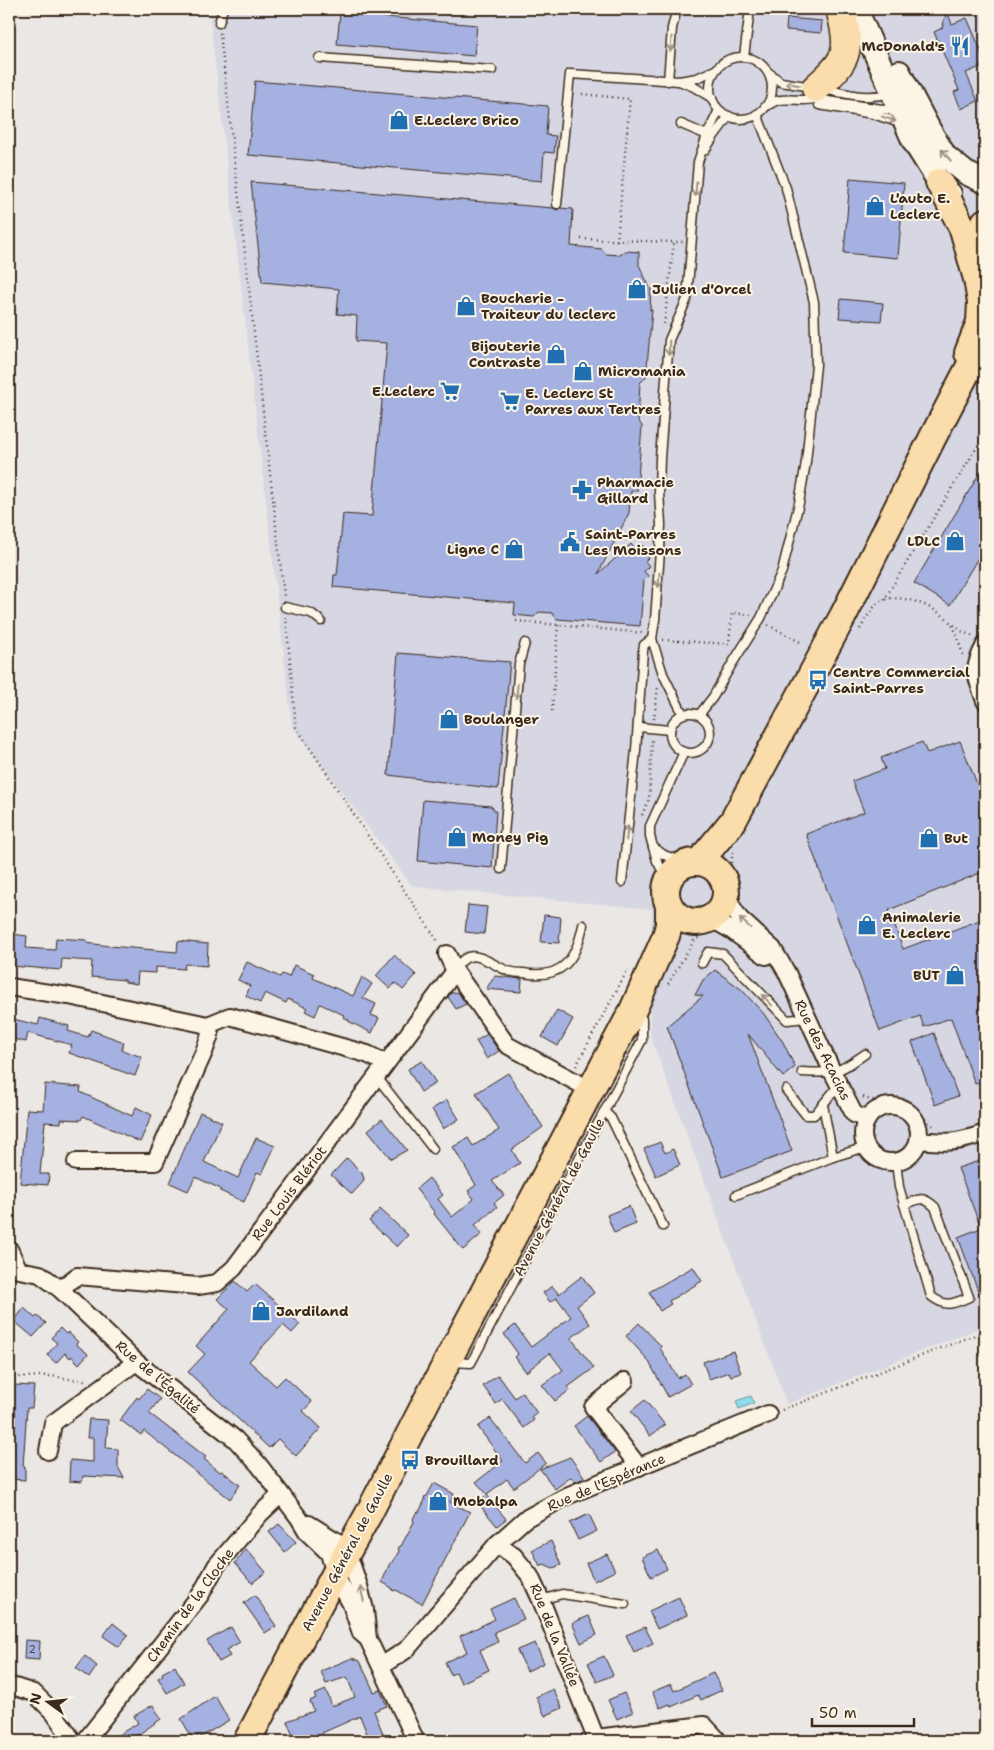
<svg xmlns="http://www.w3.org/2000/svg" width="994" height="1750" font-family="'Shantell Sans',sans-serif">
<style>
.built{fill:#d6d7e3}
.water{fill:#8fdded;stroke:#6d959a}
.building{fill:#a5b1e1;stroke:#3b2a1e}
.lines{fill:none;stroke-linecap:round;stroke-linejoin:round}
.lane-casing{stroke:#3b2a1e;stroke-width:11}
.street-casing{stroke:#3b2a1e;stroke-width:20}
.secondary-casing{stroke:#3b2a1e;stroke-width:26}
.primary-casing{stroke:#3b2a1e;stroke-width:30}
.highway-casing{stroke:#3b2a1e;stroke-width:31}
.path{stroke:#3b2a1e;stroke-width:2.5;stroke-dasharray:1 4;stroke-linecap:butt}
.lane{stroke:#fcf5e5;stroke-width:8}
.street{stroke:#fcf5e5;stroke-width:16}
.secondary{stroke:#fcf5e5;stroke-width:22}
.primary{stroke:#fbddab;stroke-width:26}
.highway{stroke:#fbddab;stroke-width:28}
.oneway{stroke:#9c9082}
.labels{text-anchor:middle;stroke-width:4;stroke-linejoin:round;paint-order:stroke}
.number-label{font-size:11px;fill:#564c4f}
.poi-label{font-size:14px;font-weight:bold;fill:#3b2a1e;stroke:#fcf5e5;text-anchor:start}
.street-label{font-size:14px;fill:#3b2a1e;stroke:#fcf5e5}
</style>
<rect width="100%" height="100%" fill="#ebe7e4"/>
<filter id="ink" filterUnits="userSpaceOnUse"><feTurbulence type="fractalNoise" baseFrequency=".02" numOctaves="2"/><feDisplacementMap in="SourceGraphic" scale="10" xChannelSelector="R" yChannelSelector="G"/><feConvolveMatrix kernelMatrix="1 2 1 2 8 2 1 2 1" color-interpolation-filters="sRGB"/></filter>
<g filter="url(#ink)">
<path class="built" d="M209,9H985V1326L787,1404L650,1035L652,909L412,886L292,726Z"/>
<path class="water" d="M751,1396L754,1403L739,1409L736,1401Z"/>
<g class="building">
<path d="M947,11L952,24L967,18L985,60V65L966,73L978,101L961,109L954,92L959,90L934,32L942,28Z"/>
<path d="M340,13L477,25L474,56L337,44Z"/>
<path d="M787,18L822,21L821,33L786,30Z"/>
<path d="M255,81L548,106L546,135L556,136L554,153L544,152L542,181L248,155Z"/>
<path d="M850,178L904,183L898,258L844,253Z"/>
<path d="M251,182L553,208L557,210L560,208L573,209L571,246L602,249L606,254L620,255L626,251L639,252V265L651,290L650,310H652L646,377L640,383L638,420L642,426L637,491H631L629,513L598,574L631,544L636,550L642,545L650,556L645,561L649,566L644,571L648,576L644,580L640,626L557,619L552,613L539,612L534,617L514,615L515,603L333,587L334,575H337L343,514L372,516L387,343L356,341L357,316L337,314L339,289L262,282Z"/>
<path d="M841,299L883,303L881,321L839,318Z"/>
<path d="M985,464V546L950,605L914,583Z"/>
<path d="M398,653L510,662L498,789L388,775Z"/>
<path d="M960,741L985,804V871L889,910L903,949L985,918V1080L975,1084L951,1018L924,1027L920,1016L880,1031L806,834L864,812L852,781L885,769L881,758L922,742L927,753Z"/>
<path d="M423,800L491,806L496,812L492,868L418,861Z"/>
<path d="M468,905L487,907L484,934L465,932Z"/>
<path d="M544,915L561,917L559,943L541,942Z"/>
<path d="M13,934L27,936L26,948L55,950L56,938L87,940V943L110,946L177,952L178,941L208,944L207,966L185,964L184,969L156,967V973L138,972L137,984L125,982V980L91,977L92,961L62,959L61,970L11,966Z"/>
<path d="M394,955L416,975L403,990L395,983L390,989L376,976Z"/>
<path d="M247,962L280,977L282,974L289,977L294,965L314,974L313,978L353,996L362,977L372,984L363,998L376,1004L371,1015L379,1018L372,1033L348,1021L349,1020L343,1017L344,1015L320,1004L315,1016L305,1011L307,1008L288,999L286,1003L265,993L260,1003L246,996L250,986L238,980Z"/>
<path d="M715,970L741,989L764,1014L783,1042L795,1067L783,1077L748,1034L792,1151L723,1177L667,1026L703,996L695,995L703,980Z"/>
<path d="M495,976L522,979L521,992L486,989Z"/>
<path d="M458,992L466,1004L456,1009L448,997L451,993Z"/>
<path d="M557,1010L573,1019L558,1046L542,1037Z"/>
<path d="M9,1018L38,1025L40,1018L69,1026L68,1031L88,1037L91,1030L124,1042L122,1050L142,1057L135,1076L69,1053L72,1045L28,1033L26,1042L9,1038Z"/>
<path d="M934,1033L958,1096L935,1105L912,1042Z"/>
<path d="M487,1034L499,1051L487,1059L476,1041Z"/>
<path d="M422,1061L436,1083L421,1092L408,1069Z"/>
<path d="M508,1073L543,1127L512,1150L520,1163L492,1181L504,1195L494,1203L497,1207L475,1225L482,1234L463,1250L434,1214L435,1213L416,1189L429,1178L443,1195L438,1199L452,1217L474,1199L468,1191L476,1185L453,1147L468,1138L473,1146L499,1130L476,1093Z"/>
<path d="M45,1084L81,1087L80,1092L132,1116L136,1107L152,1115L140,1142L83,1116L81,1120L61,1119V1123L45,1122L40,1174H49L48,1185L20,1183L27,1109L43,1110Z"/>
<path d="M447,1100L459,1119L443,1129L432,1109Z"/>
<path d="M200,1112L222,1122L204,1162L238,1178L256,1138L275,1146L262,1174L257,1172L244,1202L220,1191L221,1189L195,1177L188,1191L170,1183Z"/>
<path d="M382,1119L407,1150L391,1159L368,1130Z"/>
<path d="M660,1142L665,1153L673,1149L680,1165L656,1176L644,1149Z"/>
<path d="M347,1158L362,1173L364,1179L363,1182L352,1194L331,1175Z"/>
<path d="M982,1160L985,1167V1307H984L958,1237L981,1228L958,1168Z"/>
<path d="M629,1206L636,1224L614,1233L607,1215Z"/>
<path d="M380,1209L408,1235L397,1247L369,1221Z"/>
<path d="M693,1267L702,1281L669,1301L671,1304L660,1311L649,1292Z"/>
<path d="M582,1276L594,1293L577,1306L590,1324L571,1338L594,1368L568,1387L570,1390L555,1401L542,1385L563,1370L550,1353L526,1372L515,1357L518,1354L504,1334L515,1325L531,1347L571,1317L557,1298L550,1302L543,1293L552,1286L559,1294Z"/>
<path d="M235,1281L247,1292L255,1284L300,1324L292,1333L283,1325L249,1361L276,1386L285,1377L312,1402L303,1411L321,1428L296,1456L278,1439L269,1448L188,1372L205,1354L196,1346L229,1309L217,1299Z"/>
<path d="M24,1308L35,1318L37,1316L46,1323L33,1337L14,1321Z"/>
<path d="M639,1323L661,1346L660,1348L678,1378L685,1374L691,1384L668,1397L648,1360L626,1336Z"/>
<path d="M60,1328L66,1334L68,1332L78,1342L76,1344L88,1354L79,1364L71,1356L70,1358L65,1353L56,1363L47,1355L57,1343L51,1338Z"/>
<path d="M733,1351L741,1373L731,1376L729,1372L709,1379L703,1362Z"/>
<path d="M498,1375L515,1398L522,1392L537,1413L532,1417L534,1420L524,1428L502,1399L496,1404L483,1386Z"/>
<path d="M14,1385L34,1386L32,1408H27L23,1466H25V1480L9,1479V1413H13Z"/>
<path d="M147,1389L160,1399L149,1413L206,1457L204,1459L220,1472L222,1471L240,1485L230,1499L144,1431L141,1435L120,1420L137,1397L139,1399Z"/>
<path d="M645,1400L665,1425L650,1436L631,1411Z"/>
<path d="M587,1416L615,1452L601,1462L574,1426Z"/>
<path d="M490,1418L525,1463L538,1453L546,1463L514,1488L507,1479L487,1494L476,1482L503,1461L478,1427Z"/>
<path d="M89,1419L108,1420L106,1448L118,1449V1467L124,1478L83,1476L82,1482L69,1481L70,1460L93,1462V1438H87Z"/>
<path d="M570,1457L585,1478L575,1482L571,1477L555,1489L540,1469Z"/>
<path d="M434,1483L454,1494L450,1502L470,1512L422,1604L396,1590L393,1591L392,1588L382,1582L390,1563L393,1562L399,1551L398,1547L401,1546L414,1522L413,1519L416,1513L419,1512L425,1500L424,1497L427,1496Z"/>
<path d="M487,1495L506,1519L497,1526L477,1502Z"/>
<path d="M589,1514L597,1531L578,1540L570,1523Z"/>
<path d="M279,1524L296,1542L285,1552L269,1532Z"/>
<path d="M551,1541L561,1565L553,1568L544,1564L540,1566L532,1550Z"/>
<path d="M246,1549L266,1572L252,1583L235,1563Z"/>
<path d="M658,1550L667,1569L651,1577L642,1557Z"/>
<path d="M607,1554L615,1571L594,1581L586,1563Z"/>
<path d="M255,1595L276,1626L265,1633L244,1603Z"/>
<path d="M679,1597L687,1615L657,1629L649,1611Z"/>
<path d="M514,1598L524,1619L494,1632L498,1642L480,1650L489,1670L461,1683L456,1672L451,1675L445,1662L467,1652L460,1636L495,1619L490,1609Z"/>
<path d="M589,1616L597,1635L581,1643L572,1623Z"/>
<path d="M113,1623L128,1635L119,1647L103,1636Z"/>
<path d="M231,1627L240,1642L226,1650L230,1656L219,1662L207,1641Z"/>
<path d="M645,1627L653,1643L634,1652L626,1635Z"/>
<path d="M25,1640L40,1641L39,1660L24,1659Z"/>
<path d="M535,1643L544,1663L527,1671L517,1650Z"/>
<path d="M85,1656L97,1666L89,1678L76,1668Z"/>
<path d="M604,1656L613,1675L597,1682L588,1663Z"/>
<path d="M352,1658L360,1661L374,1692L380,1690L387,1706L374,1711L386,1741H370L360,1716L322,1733L325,1741H295L287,1721L314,1711L310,1701L316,1698L314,1695L326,1690L332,1706L355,1697L347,1677L326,1684L321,1671Z"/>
<path d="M175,1666L184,1683L167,1693L158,1678L163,1675L162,1673Z"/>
<path d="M713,1673L722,1690L701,1700L698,1695L671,1707L670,1704L660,1708L652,1692L671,1684L674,1691Z"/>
<path d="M553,1689L562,1708L545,1716L536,1697Z"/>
<path d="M624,1693L633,1712L617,1719L608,1700Z"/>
<path d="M215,1696L229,1720L201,1737L200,1735L193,1739L181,1719Z"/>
<path d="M153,1705L161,1719L129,1741H108L138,1723L134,1716Z"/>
</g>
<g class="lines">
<defs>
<g id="lane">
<path d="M219,23L223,9"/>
<path d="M744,57L750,9"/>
<circle cx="741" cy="88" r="31"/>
<path d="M319,58L492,70"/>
<path d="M768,72L781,82L812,87"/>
<path d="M668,81L672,28L677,9"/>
<path d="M679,81L694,87L712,98"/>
<path d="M824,89C850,94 864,100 891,93"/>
<path d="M819,105L873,114L900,123"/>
<path d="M765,107C769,105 773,102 776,101C789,97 802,102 814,99L896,111"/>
<path d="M681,124L707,135"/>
<path d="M705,150L714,136L729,116"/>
<path d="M557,204L570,74L679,81L697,78L715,70"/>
<path d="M285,607L311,613L321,621"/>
<circle cx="690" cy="733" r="20"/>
<path d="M683,714L663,674L652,639L655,620L660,551L661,524L659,492L660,458L669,340L687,299L698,162L707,135L719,110"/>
<path d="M699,715L713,697L732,664L761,618L782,571L799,503L806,462L816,365L814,302L786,188L757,114"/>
<path d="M638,727L670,730"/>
<path d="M653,847L650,836V826L684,752"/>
<path d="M501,869L519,664L525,643"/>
<path d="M668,881L657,861L653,847L664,855L686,863"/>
<path d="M622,882L636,750L643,651L644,645L652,639"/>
<path d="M702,963L708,952L723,954L787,1020L807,1018"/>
<path d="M455,970C470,942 489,964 508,971C512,972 518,973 523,973C562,980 576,960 583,925"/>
<path d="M802,1072C836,1074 837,1073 865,1054"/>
<path d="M376,1076L433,1149"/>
<path d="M786,1090L806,1115H814L839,1085"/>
<path d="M604,1111L611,1118L663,1226"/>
<path d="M833,1157L856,1150H868"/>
<path d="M896,1162L899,1187L931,1296C946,1308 953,1304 969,1297L935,1207C922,1195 919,1199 904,1205"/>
<path d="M736,1195L833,1157L823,1105"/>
<path d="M452,1362L471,1363L642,1040V1019L636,1013"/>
<path d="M541,1600L562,1594L625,1604"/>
</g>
<g id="street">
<path d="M985,645C971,671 976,675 985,701"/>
<path d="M726,897L740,919L773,949L787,973L833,1073L854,1114L867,1120"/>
<path d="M701,922L719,923L731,930L766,956"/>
<path d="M447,954L455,971L507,1045L591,1090"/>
<path d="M9,987L69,996L208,1025"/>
<path d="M208,1025L230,1016L367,1054L385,1063"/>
<circle cx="891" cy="1134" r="28"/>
<path d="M919,1140C949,1143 957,1143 985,1133"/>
<path d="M76,1162H155L204,1052L210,1035L208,1025"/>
<path d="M9,1249L19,1270L40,1274L60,1289L136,1362L235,1439L259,1465L299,1518L308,1533L329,1553L335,1574L351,1604L361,1633L368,1639"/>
<path d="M60,1289L77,1276L198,1286L217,1283L234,1268L455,971"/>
<path d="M625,1381L593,1407L639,1467"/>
<path d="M48,1451L53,1423L136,1362"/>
<path d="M309,1524L338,1542L347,1551L359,1586L365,1610L368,1639L416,1741"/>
<path d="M497,1544L514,1556L530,1576L541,1600L597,1741"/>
<path d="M381,1666L406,1650L497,1544L525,1519L569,1495L768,1414"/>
<path d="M9,1685L34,1693L54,1713L73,1741"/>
<path d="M596,1738L704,1725L717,1739L716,1741"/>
<path d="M85,1741L201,1594L216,1566L260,1514L280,1495"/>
</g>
<g id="secondary">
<path d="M856,9L914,142L939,182L950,194"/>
<path d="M899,72L930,131L945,156L966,173L985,182"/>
</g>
<g id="primary">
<path d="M939,182L963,229L977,279L981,302L980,322L968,353"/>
<path d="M985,222L982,242L985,259"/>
<path d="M699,862L733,821L843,616L934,435L985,337"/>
<circle cx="696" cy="892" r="30"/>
<path d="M247,1741L335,1574L368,1515L427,1400L597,1078L633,1010L666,936L669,925V905"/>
</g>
<path id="highway" d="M816,88C848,60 852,51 840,9"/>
</defs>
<use href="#lane" class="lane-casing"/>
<use href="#street" class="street-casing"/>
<use href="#secondary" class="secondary-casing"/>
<use href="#primary" class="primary-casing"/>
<use href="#highway" class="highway-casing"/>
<g class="path">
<path d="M220,33L284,596"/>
<path d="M582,94L630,99L617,241"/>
<path d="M581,239L674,242"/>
<path d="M664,324L674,242H683"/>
<path d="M884,600L985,434"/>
<path d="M286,617L296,727L439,943"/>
<path d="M516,621L644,633"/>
<path d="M768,625L800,642"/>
<path d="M954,625L961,631L975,637"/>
<path d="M860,629C865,621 871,609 878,603C896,589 941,608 952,625C958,634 960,647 964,658"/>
<path d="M663,640L729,644L732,613L751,615"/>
<path d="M552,711L558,625"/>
<path d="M980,714L985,727"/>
<path d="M654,719L658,687"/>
<path d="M642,815L649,799L652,739"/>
<path d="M733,852L731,863L735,886"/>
<path d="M668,984L695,939L702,937"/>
<path d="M576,1066L628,969"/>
<path d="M863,1097C879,1104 876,1098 890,1097C908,1096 921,1116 933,1126"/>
<path d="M9,1376C23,1379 36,1375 50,1376C62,1377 74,1381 86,1380"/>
<path d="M782,1410L985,1331"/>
</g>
<use href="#lane" class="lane"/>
<use href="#street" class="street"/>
<use href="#secondary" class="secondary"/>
<use href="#primary" class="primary"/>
<use href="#highway" class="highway"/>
</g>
<defs><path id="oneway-shaft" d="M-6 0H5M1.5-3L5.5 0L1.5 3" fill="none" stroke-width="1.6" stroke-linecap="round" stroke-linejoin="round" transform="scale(1.25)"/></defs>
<g class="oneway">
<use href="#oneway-shaft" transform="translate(671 44) rotate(94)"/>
<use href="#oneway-shaft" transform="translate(793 84) rotate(-169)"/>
<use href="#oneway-shaft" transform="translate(889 119) rotate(19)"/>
<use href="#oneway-shaft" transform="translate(946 155) rotate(-130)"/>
<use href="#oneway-shaft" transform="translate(696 189) rotate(94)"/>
<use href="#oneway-shaft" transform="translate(669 348) rotate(92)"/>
<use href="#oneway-shaft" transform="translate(659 580) rotate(94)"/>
<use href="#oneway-shaft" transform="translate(517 691) rotate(95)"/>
<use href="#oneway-shaft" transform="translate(627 833) rotate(-84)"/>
<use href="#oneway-shaft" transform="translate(745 923) rotate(-137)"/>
<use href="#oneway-shaft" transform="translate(767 1000) rotate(-134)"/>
<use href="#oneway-shaft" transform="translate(362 1594) rotate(-104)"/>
</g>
</g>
<defs>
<symbol id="restaurant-bare" viewBox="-9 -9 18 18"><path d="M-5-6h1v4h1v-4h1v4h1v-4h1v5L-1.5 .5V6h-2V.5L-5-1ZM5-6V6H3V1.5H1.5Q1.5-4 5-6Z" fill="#1f6fb2" stroke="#fcf5e5" stroke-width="2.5" paint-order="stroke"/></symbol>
<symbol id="shop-bare" viewBox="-9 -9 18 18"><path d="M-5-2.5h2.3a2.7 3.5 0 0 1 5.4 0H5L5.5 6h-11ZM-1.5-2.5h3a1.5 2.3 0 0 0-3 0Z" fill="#1f6fb2" stroke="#fcf5e5" stroke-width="2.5" paint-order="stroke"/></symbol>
<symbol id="supermarket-bare" viewBox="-9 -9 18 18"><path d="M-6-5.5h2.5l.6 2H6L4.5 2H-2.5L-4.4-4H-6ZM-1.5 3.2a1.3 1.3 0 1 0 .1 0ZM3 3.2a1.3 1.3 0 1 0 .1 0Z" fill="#1f6fb2" stroke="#fcf5e5" stroke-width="2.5" paint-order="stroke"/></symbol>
<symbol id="pharmacy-bare" viewBox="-9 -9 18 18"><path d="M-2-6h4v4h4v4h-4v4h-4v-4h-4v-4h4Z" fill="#1f6fb2" stroke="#fcf5e5" stroke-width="2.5" paint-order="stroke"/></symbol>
<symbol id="civic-bare" viewBox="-9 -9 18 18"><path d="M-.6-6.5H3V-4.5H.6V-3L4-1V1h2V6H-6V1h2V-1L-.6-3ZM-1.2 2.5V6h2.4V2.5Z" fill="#1f6fb2" stroke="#fcf5e5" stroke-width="2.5" paint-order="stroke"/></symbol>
<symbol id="bus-bare" viewBox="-9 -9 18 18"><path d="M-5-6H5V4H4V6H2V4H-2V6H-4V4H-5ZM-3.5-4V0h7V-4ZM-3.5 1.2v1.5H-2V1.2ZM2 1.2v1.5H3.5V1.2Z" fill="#1f6fb2" stroke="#fcf5e5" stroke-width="2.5" paint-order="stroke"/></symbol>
</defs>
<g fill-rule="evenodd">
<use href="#restaurant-bare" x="946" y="32" width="28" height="28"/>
<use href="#shop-bare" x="385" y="106" width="28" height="28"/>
<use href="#shop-bare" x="861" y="192" width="28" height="28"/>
<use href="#shop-bare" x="623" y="275" width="28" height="28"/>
<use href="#shop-bare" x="452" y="292" width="28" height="28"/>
<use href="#shop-bare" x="542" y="340" width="28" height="28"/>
<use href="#shop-bare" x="569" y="357" width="28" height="28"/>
<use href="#supermarket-bare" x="436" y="377" width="28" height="28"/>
<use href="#supermarket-bare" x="496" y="387" width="28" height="28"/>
<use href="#pharmacy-bare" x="568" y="476" width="28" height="28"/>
<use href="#shop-bare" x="941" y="527" width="28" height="28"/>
<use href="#civic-bare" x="556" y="528" width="28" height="28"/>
<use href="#shop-bare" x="500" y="535" width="28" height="28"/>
<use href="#bus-bare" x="804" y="666" width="28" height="28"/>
<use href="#shop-bare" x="435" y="705" width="28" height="28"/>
<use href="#shop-bare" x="443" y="823" width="28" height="28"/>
<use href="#shop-bare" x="915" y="824" width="28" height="28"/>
<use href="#shop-bare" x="853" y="911" width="28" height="28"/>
<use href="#shop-bare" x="941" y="961" width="28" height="28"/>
<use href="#shop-bare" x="247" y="1297" width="28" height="28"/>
<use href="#bus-bare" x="396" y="1446" width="28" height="28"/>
<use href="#shop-bare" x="424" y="1487" width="28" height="28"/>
</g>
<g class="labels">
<g class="number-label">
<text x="32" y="1653">2</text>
</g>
<g class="poi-label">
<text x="945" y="51" text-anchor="end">McDonald's</text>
<text x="414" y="125">E.Leclerc Brico</text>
<text x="890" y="203">L'auto E.<tspan x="890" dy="16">Leclerc</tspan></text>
<text x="652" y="294">Julien d'Orcel</text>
<text x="481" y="303">Boucherie -<tspan x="481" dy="16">Traiteur du leclerc</tspan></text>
<text x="541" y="351" text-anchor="end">Bijouterie<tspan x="541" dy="16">Contraste</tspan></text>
<text x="598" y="376">Micromania</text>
<text x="435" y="396" text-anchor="end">E.Leclerc</text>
<text x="525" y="398">E. Leclerc St<tspan x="525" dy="16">Parres aux Tertres</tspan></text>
<text x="597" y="487">Pharmacie<tspan x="597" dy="16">Gillard</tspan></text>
<text x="585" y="539">Saint-Parres<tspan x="585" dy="16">Les Moissons</tspan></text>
<text x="940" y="546" text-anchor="end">LDLC</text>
<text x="499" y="554" text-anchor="end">Ligne C</text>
<text x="833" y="677">Centre Commercial<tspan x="833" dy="16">Saint-Parres</tspan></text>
<text x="464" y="724">Boulanger</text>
<text x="472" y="842">Money Pig</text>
<text x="944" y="843">But</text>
<text x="882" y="922">Animalerie<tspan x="882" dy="16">E. Leclerc</tspan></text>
<text x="940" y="980" text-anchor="end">BUT</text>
<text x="276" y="1316">Jardiland</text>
<text x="425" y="1465">Brouillard</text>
<text x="453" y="1506">Mobalpa</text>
</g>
<g class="street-label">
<text transform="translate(823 1050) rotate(64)" y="5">Rue des Acacias</text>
<text transform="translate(289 1193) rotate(-53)" y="5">Rue Louis Blériot</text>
<text transform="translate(559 1197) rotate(-62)" y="5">Avenue Général de Gaulle</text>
<text transform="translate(158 1377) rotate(40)" y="5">Rue de l'Égalité</text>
<text transform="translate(606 1482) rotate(-23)" y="5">Rue de l'Espérance</text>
<text transform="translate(347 1552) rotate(-62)" y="5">Avenue Général de Gaulle</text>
<text transform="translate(190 1605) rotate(-54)" y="5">Chemin de la Cloche</text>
<text transform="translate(555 1635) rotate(68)" y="5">Rue de la Vallée</text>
</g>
</g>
<rect width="994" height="1750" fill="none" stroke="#fcf5e5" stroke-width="30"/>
<rect x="15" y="15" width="964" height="1720" fill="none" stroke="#3b2a1e" stroke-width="2" filter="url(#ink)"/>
<g transform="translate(48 1702) rotate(285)" stroke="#fcf5e5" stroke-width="4" paint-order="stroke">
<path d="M0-4L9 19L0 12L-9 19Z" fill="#3b2a1e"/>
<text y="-8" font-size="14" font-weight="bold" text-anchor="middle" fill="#3b2a1e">N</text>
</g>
<path d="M812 1718v8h102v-8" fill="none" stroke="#3b2a1e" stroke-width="2.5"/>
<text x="819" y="1718" font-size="15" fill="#3b2a1e" stroke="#fcf5e5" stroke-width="4" paint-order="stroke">50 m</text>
</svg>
